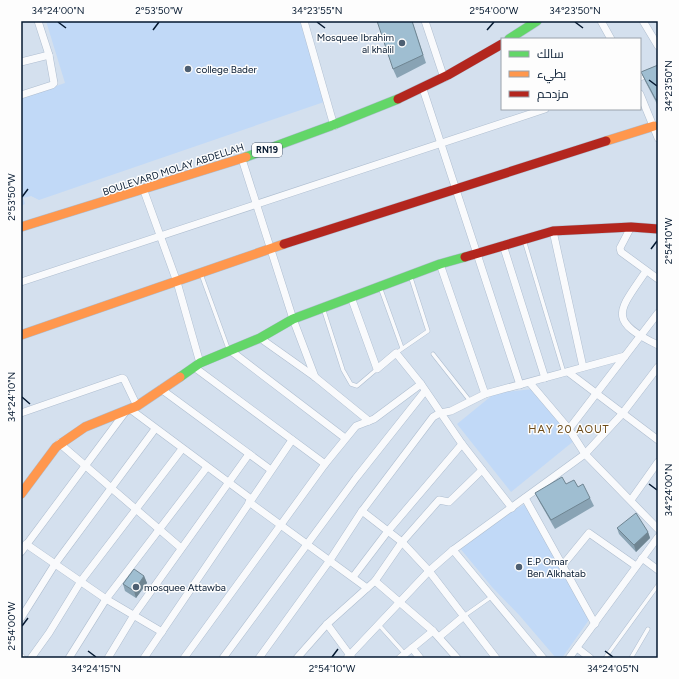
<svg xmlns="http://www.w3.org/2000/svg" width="679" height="679" font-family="Figtree,Cairo,sans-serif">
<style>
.built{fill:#c1d9f7}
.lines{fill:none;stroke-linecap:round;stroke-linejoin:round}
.lane-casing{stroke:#afbed0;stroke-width:4.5}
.street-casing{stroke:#afbed0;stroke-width:8}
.fast-casing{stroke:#afbed0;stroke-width:10}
.slow-casing{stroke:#afbed0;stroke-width:10}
.jam-casing{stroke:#afbed0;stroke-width:10}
.lane{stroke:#f9fafc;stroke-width:3.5}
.street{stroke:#f9fafc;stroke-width:7}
.fast{stroke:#63d668;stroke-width:9}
.slow{stroke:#ff974d;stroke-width:9}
.jam{stroke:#b3261e;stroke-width:9}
.wall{fill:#89a3b4}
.shaded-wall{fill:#6f8592}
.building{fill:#9fbed1;stroke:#6f8592}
.ticks{fill:none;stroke:#051930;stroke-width:1.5}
.poi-dot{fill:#4d5f72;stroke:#fdfdfd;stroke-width:1.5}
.labels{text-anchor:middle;stroke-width:3;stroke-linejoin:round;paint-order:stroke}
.shield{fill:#fdfdfd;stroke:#4f5d6e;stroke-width:1}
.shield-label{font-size:9px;font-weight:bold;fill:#051930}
.poi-label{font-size:10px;fill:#051930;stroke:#fdfdfd;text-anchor:start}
.street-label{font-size:10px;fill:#051930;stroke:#fdfdfd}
.neighbourhood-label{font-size:11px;letter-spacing:1px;fill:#6d4b18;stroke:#fdfdfd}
.neatline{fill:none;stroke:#051930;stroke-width:1.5}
.ticks-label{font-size:10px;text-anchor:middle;fill:#051930}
</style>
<rect width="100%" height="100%" fill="#d4e0ee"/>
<g class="built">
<path d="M46,21H302L324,102L39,200L31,196L23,198L25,204L21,206V98L65,83Z"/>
<path d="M533,389L575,440L511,492L457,424L495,393Z"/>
<path d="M525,504L591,617L562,658H556L520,616L492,587L459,547L477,531Z"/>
</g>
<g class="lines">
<defs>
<g id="lane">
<path d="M524,240L564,373"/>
<path d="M201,274L229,351"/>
<path d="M380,287L402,348"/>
<path d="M323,308L343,370L351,384L357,386L377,369"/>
<path d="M396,353L428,331L410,275"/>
<path d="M433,354L470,401"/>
<path d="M464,616L491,597"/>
<path d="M379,625L405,654"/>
<path d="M605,658L658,585"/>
<path d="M631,658L648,629"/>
</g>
<g id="street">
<path d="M304,21L334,126"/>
<path d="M425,21L444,78"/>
<path d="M601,21L611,39"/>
<path d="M643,21L658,46"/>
<path d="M21,62L49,55"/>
<path d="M640,77L658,70"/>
<path d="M423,89L520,385"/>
<path d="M640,94L658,138"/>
<path d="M21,95L52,85L54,83L49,55L38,21"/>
<path d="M242,159L293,319L315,377"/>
<path d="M144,191L177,282L200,363"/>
<path d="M631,227L620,248L621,252L658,279"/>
<path d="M553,231L583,367"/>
<path d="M503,245L545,378"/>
<path d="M440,264L485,394"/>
<path d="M646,271C619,311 606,320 658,345"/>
<path d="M21,282L545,109"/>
<path d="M351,297L377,369L396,353L421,384L462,444L512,508"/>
<path d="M260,338L315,377L369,421"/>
<path d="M231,351L345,438"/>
<path d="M194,367L325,464"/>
<path d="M658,367L622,414L585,454L658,529"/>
<path d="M568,372L658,440"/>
<path d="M161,389L271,470"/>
<path d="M130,409L251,499"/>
<path d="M21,413L122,378L124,379L137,406"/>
<path d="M569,429L658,313"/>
<path d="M59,443L181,548"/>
<path d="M525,498L595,624"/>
<path d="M631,500L658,462"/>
<path d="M249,502L367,588"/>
<path d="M362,511L402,542L429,571L496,658"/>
<path d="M26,544L106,599L162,632"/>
<path d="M453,550L543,658"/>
<path d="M21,552L126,411"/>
<path d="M642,558L658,570"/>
<path d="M562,566L589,533L636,566"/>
<path d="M353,577L388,531L462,444"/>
<path d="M375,581L433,631L457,658"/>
<path d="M21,618L55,564L155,429"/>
<path d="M327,624L352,658"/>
<path d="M439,637L464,616"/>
<path d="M412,648L420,658"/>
<path d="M577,648L590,658"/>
<path d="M21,657L22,658"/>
<path d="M31,658L49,633L81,581L182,449"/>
<path d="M69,658L106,599L207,467"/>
<path d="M108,658L134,615L249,454"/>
<path d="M144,658L292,440"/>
<path d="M184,658L325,464L356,426L374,419L421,384"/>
<path d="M223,658L356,478L425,391"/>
<path d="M259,658L330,560L362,511L433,417L440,413L451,411L485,394L625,356"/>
<path d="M297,658L327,624L375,581L402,542L439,500L449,502L482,470"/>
<path d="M347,658L429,571L453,550L585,454L569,429L530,383"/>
<path d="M400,658L433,631"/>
<path d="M569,658L658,537"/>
</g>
<g id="fast">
<path d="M509,39L537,21"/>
<path d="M246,157L333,125L398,99"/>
<path d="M180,377L200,363L260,338L293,319L440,264L465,257"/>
</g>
<g id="slow">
<path d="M606,141L654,126"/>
<path d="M21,227L246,157"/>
<path d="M21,335L284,244"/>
<path d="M21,494L56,447L85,427L137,406L180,377"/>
</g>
<g id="jam">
<path d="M398,99L448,75L502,44"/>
<path d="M284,244L606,141"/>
<path d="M465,257L553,231L631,227L658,229"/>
</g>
</defs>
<use href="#lane" class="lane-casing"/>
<use href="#street" class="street-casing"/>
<use href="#fast" class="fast-casing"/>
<use href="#slow" class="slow-casing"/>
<use href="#jam" class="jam-casing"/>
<use href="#lane" class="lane"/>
<use href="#street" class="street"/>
<use href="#fast" class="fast"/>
<use href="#slow" class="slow"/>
<use href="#jam" class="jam"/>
</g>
<g class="wall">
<path d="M412,21L426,63L397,78L393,69Z"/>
<path d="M658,65V106L645,81L641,72Z"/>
<path d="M566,484L578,487L590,498L594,506L555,529L539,501L535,493Z"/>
<path d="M617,528L648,532L650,538L636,552L619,534Z"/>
<path d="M144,576L147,583L136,598L125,591L123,584Z"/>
</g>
<g class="shaded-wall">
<path d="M648,532L650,538L636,552L634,545Z"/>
<path d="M144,576L147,583L136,598L134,591Z"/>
</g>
<g class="building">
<path d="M377,21H412L423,55L393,69Z"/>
<path d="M658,65V99L656,100L641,72Z"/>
<path d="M562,477L566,484L574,480L578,487L583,484L590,498L551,520L535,493Z"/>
<path d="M636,513L648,532L634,545L617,528Z"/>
<path d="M134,569L144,576L134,591L123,584Z"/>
</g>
<path class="ticks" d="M58,22L66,28M317,22L325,28M575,22L583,28M153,30L159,22M487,30L494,22M649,80L657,86M22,197L28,189M651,249L657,241M22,397L30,404M649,484L657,490M22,626L28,618M88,651L96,657M605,651L613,657M332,657L338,649"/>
<g class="poi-dot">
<circle cx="402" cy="43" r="4"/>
<circle cx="188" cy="69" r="4"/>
<circle cx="519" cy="567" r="4"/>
<circle cx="136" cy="587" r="4"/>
</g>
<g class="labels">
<rect class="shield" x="252" y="143" width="30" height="14" rx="3"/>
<g class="shield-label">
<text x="267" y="153">RN19</text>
</g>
<g class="poi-label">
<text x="394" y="41" text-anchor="end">Mosquee Ibrahim<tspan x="394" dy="12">al khalil</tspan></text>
<text x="196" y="73">college Bader</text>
<text x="527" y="565">E.P Omar<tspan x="527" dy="12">Ben Alkhatab</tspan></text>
<text x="144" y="591">mosquee Attawba</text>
</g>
<g class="street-label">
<text transform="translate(173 169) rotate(-18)" y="4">BOULEVARD MOLAY ABDELLAH</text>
</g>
<g class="neighbourhood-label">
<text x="569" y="433">HAY 20 AOUT</text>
</g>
</g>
<rect width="679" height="679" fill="none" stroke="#fdfdfd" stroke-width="44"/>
<rect x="501" y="38" width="140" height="72" fill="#fdfdfd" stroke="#9aa2ab"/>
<rect x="509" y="51" width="20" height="6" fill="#63d668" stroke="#9aa2ab"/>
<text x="537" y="58" font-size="12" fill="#051930">سالك</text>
<rect x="509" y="71" width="20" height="6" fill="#ff974d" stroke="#9aa2ab"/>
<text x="537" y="78" font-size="12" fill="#051930">بطيء</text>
<rect x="509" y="91" width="20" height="6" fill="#b3261e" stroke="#9aa2ab"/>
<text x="537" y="98" font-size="12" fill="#051930">مزدحم</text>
<rect x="22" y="22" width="635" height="635" class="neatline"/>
<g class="ticks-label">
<text x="58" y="14">34°24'00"N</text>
<text x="159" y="14">2°53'50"W</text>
<text x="317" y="14">34°23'55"N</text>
<text x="494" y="14">2°54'00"W</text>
<text x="575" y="14">34°23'50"N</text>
<text transform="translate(668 86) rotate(-90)" y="4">34°23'50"N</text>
<text transform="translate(11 197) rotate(-90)" y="4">2°53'50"W</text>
<text transform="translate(668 241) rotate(-90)" y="4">2°54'10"W</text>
<text transform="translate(11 397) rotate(-90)" y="4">34°24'10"N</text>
<text transform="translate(668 490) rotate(-90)" y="4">34°24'00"N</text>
<text transform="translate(11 626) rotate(-90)" y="4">2°54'00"W</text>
<text x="96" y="672">34°24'15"N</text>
<text x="332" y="672">2°54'10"W</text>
<text x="613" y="672">34°24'05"N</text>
</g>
</svg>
